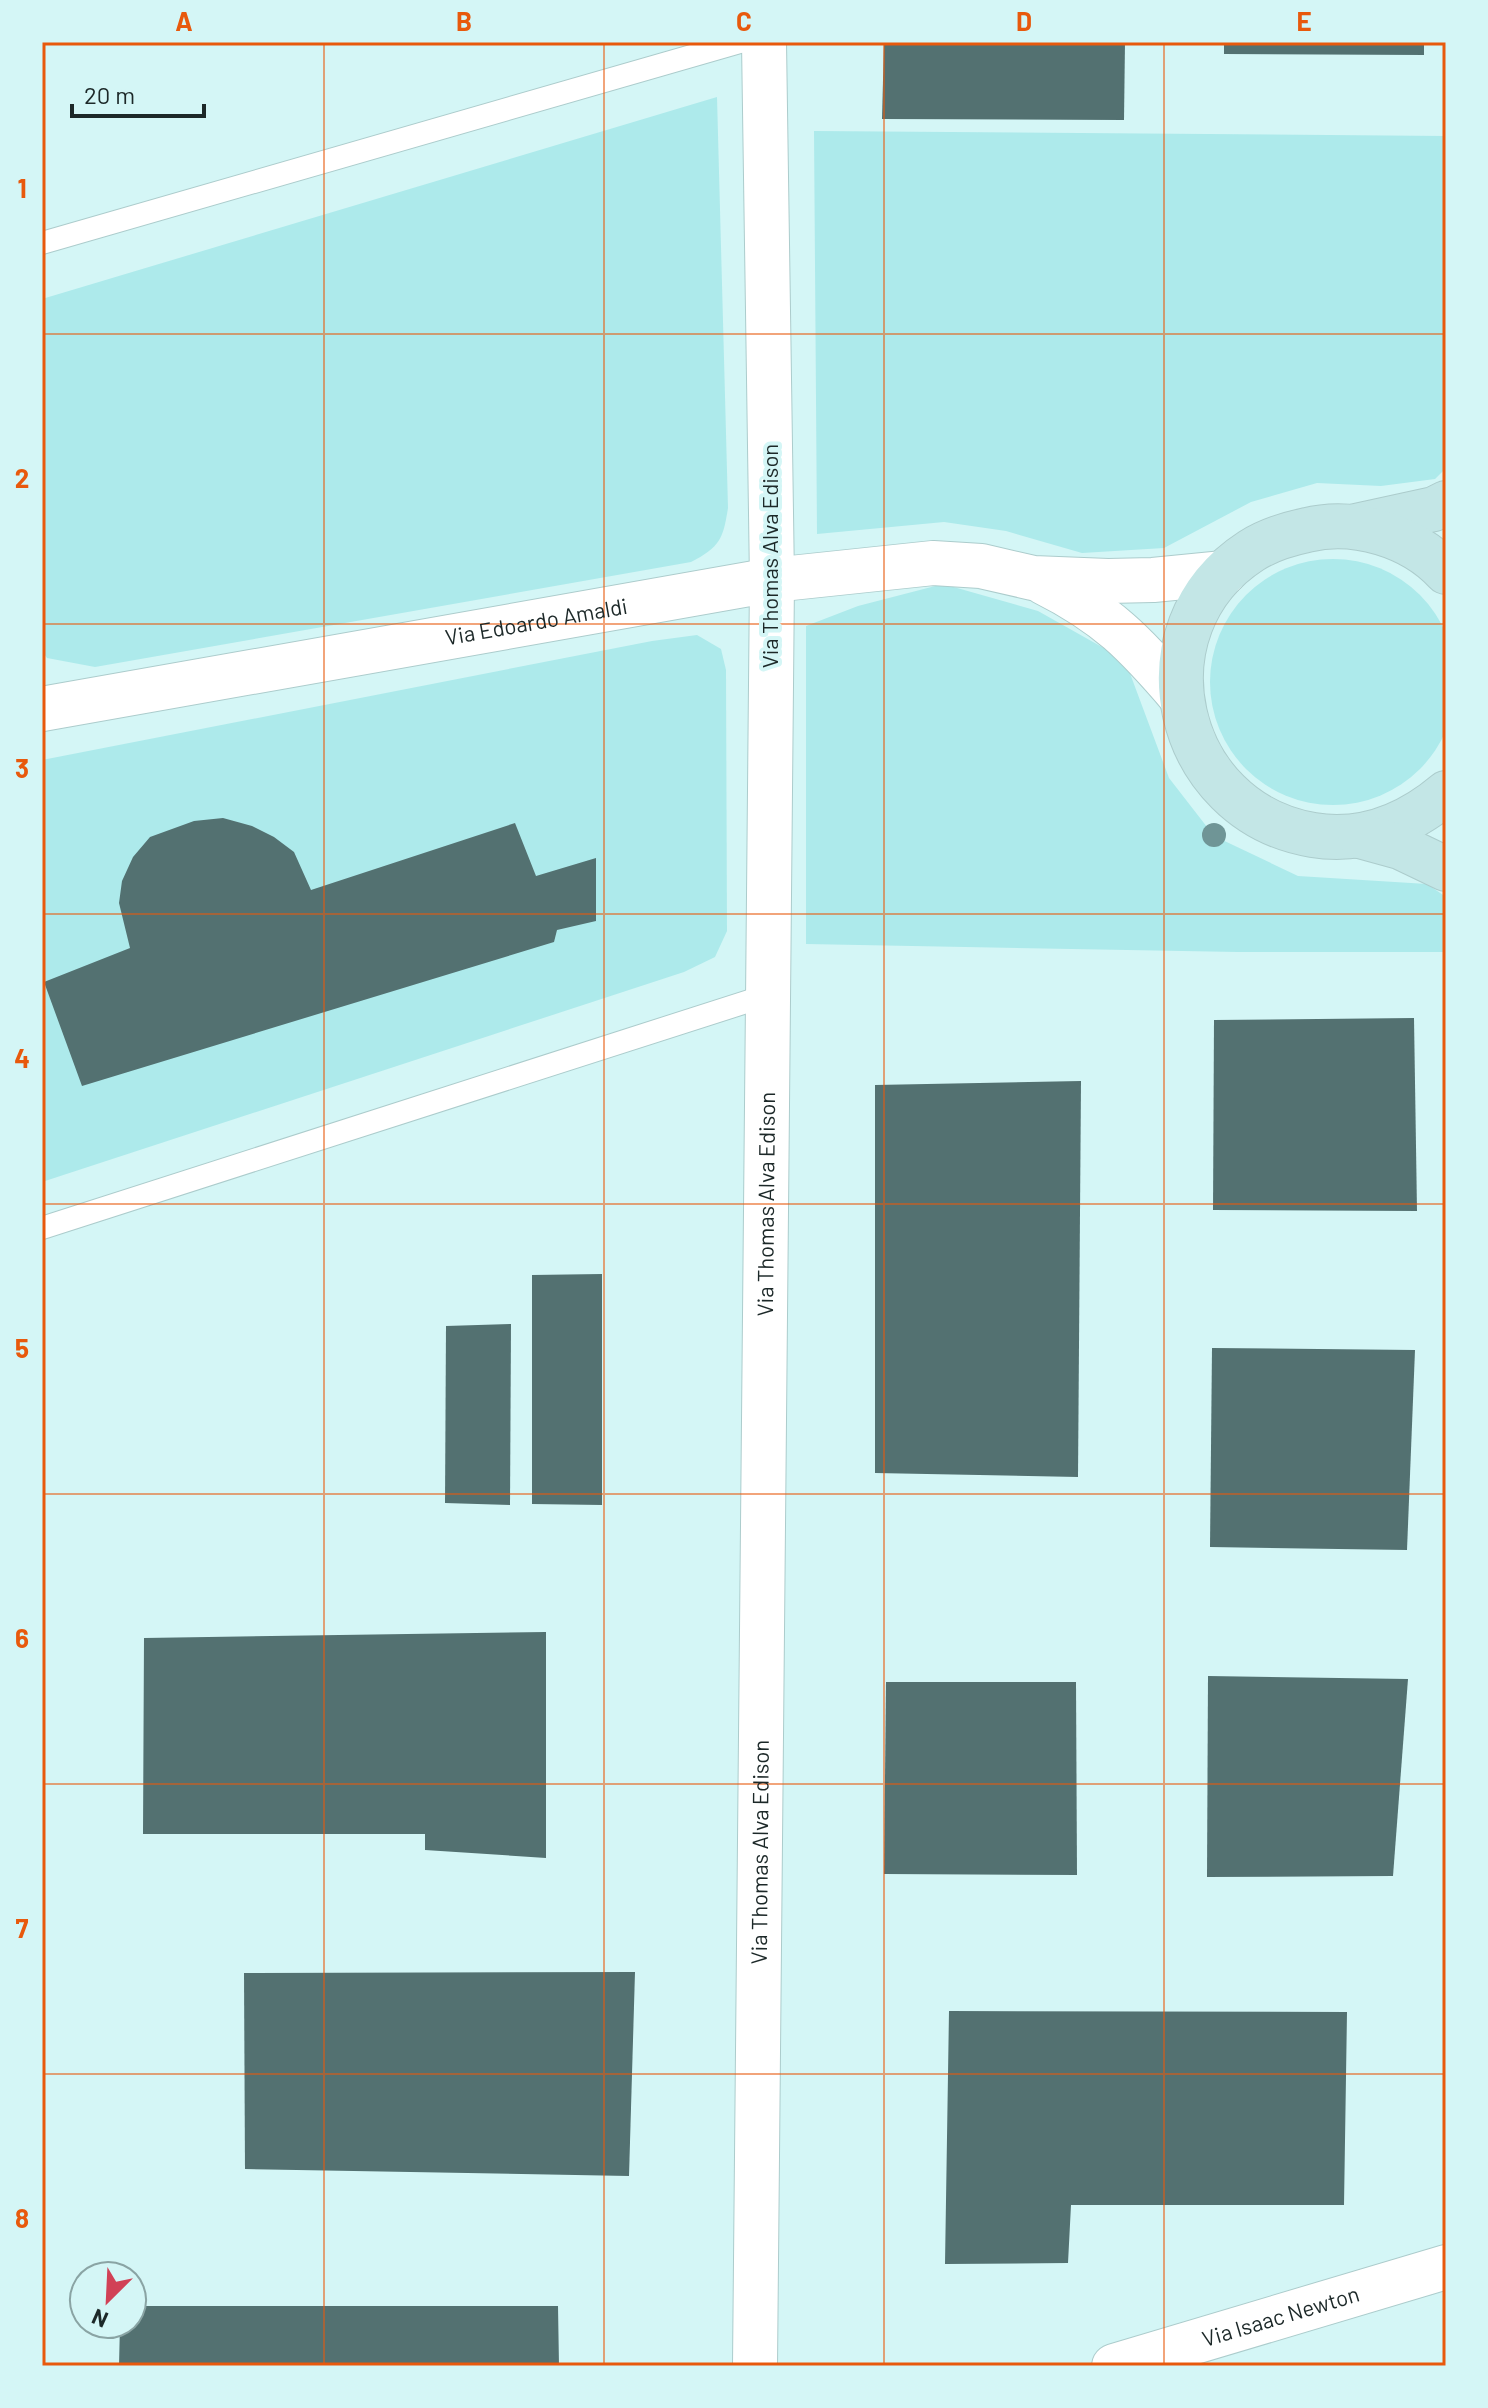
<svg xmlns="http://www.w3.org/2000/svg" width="1488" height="2408" font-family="Barlow,sans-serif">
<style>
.green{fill:#adeaeb}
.building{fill:#537171}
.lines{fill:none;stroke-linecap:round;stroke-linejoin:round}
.service-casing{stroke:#accccc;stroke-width:24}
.minor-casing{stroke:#accccc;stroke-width:46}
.tertiary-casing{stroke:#accccc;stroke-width:46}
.secondary-casing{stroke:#accccc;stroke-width:46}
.service{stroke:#fff;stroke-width:22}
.minor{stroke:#fff;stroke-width:44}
.tertiary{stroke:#fff;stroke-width:44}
.secondary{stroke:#c3e6e6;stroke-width:44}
.tree{fill:#6f9596}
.grid{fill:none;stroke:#e8590c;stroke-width:2;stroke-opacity:0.55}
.labels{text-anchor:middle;stroke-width:8;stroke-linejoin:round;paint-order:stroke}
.street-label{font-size:22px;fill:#1c2828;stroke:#d4f6f6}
.neatline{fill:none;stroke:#e8590c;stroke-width:3}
.grid-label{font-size:26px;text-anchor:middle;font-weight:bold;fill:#e8590c}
</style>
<rect width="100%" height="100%" fill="#d4f6f6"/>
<g class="green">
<path d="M717,97L728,508C723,539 720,547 691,562L95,667L47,658L42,651V299Z"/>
<path d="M814,131L1446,136V468L1435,479L1381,486L1317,483L1251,502L1164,548L1082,553L1006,531L944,522L817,534Z"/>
<circle cx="1333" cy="682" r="123"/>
<path d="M943,584L1038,611L1125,660L1169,778L1214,836L1298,876L1427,884L1446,897V952H1238L806,944V626L858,606Z"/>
<path d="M697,635L721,649L726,670L727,931L715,957L684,972L42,1182V760L652,641Z"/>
</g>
<g class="building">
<path d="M884,42H1125L1124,120L882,119Z"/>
<path d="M1224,42H1424V55L1224,54Z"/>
<path d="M223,818L252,826L274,837L294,852L311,890L515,823L536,876L596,858V921L557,930L554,942L82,1086L44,982L130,948L119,903L122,881L133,857L150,837L194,821Z"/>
<path d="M1414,1018L1417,1211L1213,1210L1214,1020Z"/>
<path d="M1081,1081L1078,1477L875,1473V1085Z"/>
<path d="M602,1274V1505L532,1504V1275Z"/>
<path d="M511,1324L510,1505L445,1503L446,1326Z"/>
<path d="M1212,1348L1415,1350L1407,1550L1210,1547Z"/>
<path d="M546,1632V1858L425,1850V1834H143L144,1638Z"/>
<path d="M1208,1676L1408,1679L1393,1876L1207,1877Z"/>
<path d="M886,1682H1076L1077,1875L884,1874Z"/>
<path d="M635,1972L629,2176L245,2169L244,1973Z"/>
<path d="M949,2011L1347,2012L1344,2205H1071L1068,2263L945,2264Z"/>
<path d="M132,2306H558L559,2366H119L120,2324H132Z"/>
</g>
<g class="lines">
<defs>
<g id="service">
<path d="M42,243L740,42"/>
<path d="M42,1228L768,995"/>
</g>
<g id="minor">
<path id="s1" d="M755,2366L772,580L764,42"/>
<path id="s2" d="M1114,2366L1446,2267"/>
</g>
<g id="tertiary">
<path d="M1043,582C1107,614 1135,643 1181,697"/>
<path id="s3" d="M42,709L772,580L933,563L981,566L1033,578L1108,581L1153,580L1224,573"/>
</g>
<g id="secondary">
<path d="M1356,526L1434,509L1446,503"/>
<path d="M1446,572C1413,536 1354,518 1307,530C1288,534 1268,540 1251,551C1131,629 1174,812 1313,835C1363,843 1408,825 1446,793"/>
<path d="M1360,836L1400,847L1446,869"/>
</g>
</defs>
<use href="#service" class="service-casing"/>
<use href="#minor" class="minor-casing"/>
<use href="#tertiary" class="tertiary-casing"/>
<use href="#secondary" class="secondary-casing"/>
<use href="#service" class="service"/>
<use href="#minor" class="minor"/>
<use href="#tertiary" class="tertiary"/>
<use href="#secondary" class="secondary"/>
</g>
<circle class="tree" cx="1214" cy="835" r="12"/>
<path class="grid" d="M324,42V2366M604,42V2366M884,42V2366M1164,42V2366M42,334H1446M42,624H1446M42,914H1446M42,1204H1446M42,1494H1446M42,1784H1446M42,2074H1446"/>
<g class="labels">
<g class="street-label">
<text transform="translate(770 556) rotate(-90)" y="8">Via Thomas Alva Edison</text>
<text dy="8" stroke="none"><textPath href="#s3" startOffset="502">Via Edoardo Amaldi</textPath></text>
<text dy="8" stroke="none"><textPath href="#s1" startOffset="1162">Via Thomas Alva Edison</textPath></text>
<text dy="8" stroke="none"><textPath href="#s1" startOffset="514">Via Thomas Alva Edison</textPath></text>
<text dy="8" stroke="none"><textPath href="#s2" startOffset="174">Via Isaac Newton</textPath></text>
</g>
</g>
<rect width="1488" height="2408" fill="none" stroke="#d4f6f6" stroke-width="88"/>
<g transform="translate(108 2300) rotate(204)"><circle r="38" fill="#d4f6f6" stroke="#8aa4a4" stroke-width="2"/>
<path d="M0-6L14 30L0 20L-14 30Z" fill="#d14156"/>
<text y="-12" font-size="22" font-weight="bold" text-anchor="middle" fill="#1c2828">N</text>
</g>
<path d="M72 104v12h132v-12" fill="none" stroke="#1c2828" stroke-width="4"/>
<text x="84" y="104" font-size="24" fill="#1c2828" stroke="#d4f6f6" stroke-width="6" paint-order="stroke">20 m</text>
<rect x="44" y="44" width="1400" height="2320" class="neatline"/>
<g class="grid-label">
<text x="184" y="31">A</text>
<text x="464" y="31">B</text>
<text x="744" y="31">C</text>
<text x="1024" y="31">D</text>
<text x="1304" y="31">E</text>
<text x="22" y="198">1</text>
<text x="22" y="488">2</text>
<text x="22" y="778">3</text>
<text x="22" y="1068">4</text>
<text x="22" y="1358">5</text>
<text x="22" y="1648">6</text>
<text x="22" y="1938">7</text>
<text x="22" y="2228">8</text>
</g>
</svg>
